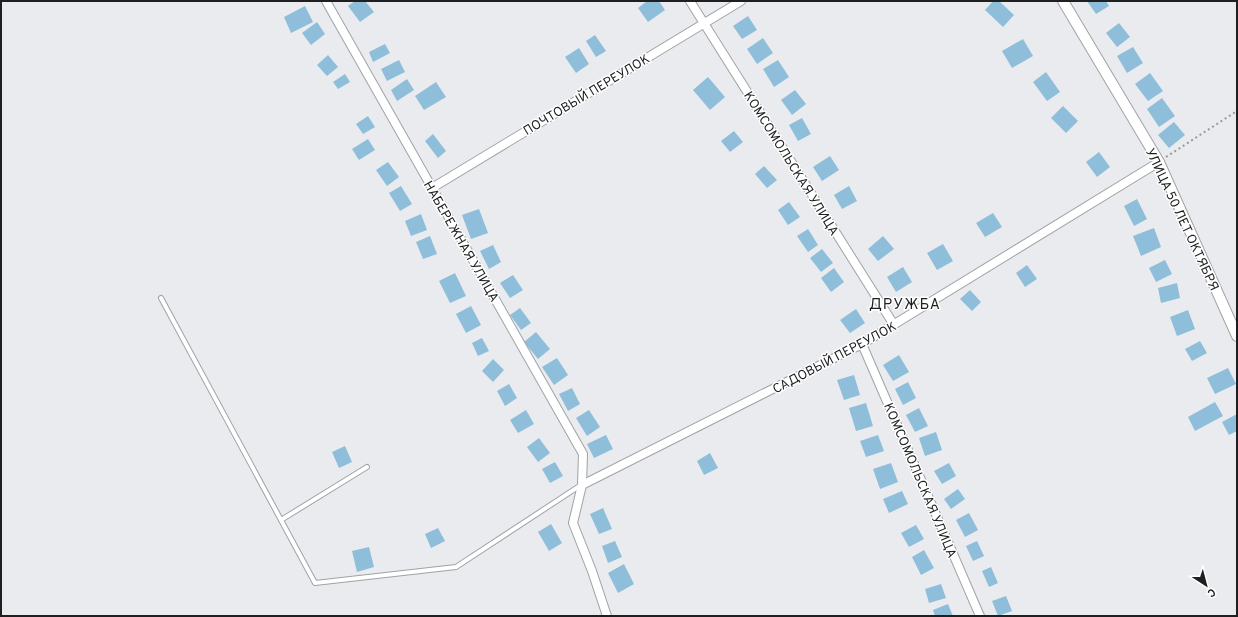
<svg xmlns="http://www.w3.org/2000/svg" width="1238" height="617" font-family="Overpass,sans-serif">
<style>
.building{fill:#8ebeda}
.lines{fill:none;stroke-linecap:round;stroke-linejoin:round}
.service-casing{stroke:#a0a2a5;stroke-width:6}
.minor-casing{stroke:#a0a2a5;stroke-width:10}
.tertiary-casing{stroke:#a0a2a5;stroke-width:12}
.path{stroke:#98999c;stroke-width:2;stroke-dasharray:2 3;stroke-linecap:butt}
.service{stroke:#fff;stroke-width:4}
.minor{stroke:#fff;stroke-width:8}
.tertiary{stroke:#fff;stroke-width:10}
.labels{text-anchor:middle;stroke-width:3;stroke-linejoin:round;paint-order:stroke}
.street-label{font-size:13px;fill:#1e1f20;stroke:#fff}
.quarter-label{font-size:15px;letter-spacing:1px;fill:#1e1f20;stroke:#fff}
</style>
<rect width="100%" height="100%" fill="#eaebef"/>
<g class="building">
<path d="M355,1H365L374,12L360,22L348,6Z"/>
<path d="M647,1H659L665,10L648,22L638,8Z"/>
<path d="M993,1H999L1014,15L1003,27L985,10Z"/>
<path d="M1087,1H1106L1109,6L1096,14Z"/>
<path d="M305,6L313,22L291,33L284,17Z"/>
<path d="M748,16L757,30L742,39L733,26Z"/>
<path d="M317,22L325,34L311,45L302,33Z"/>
<path d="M1119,23L1130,37L1117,47L1106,33Z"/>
<path d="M595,35L606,51L596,57L586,41Z"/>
<path d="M763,38L773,53L757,64L747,49Z"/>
<path d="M1023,39L1033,56L1012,68L1002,51Z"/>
<path d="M385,44L390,53L373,62L369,52Z"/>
<path d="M1133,47L1143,63L1127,73L1117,56Z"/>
<path d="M579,48L589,64L576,73L565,57Z"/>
<path d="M328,55L338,67L327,76L317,65Z"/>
<path d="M399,60L405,72L387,81L381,69Z"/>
<path d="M778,60L789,77L774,87L763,69Z"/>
<path d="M1046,72L1060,92L1047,101L1033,82Z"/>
<path d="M1150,73L1163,91L1148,101L1135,84Z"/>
<path d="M345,74L350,82L338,89L333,82Z"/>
<path d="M708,77L725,97L710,110L693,90Z"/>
<path d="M407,79L414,90L397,101L391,90Z"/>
<path d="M436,82L446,97L424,110L415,96Z"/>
<path d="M795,90L806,104L792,115L781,100Z"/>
<path d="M1162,98L1175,116L1159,127L1147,109Z"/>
<path d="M1063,106L1078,121L1066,133L1051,118Z"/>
<path d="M368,116L375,127L363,134L356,124Z"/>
<path d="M802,118L811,134L798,141L789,125Z"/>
<path d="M1174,122L1185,135L1169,148L1158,135Z"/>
<path d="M734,131L743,142L730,152L721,141Z"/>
<path d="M433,134L446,151L438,158L425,141Z"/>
<path d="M368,139L375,150L359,160L352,149Z"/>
<path d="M1099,152L1110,167L1097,177L1086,162Z"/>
<path d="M830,156L839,170L822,181L813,167Z"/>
<path d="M388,162L399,177L387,186L376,170Z"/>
<path d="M764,166L777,180L767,188L755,174Z"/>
<path d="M401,186L412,204L400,211L389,193Z"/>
<path d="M849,186L857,201L842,209L834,195Z"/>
<path d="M1137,199L1147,219L1134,226L1124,206Z"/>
<path d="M789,202L800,217L788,225L778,210Z"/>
<path d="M479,209L488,233L471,239L462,215Z"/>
<path d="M993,213L1002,227L985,237L976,223Z"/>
<path d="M421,214L427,230L411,236L405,221Z"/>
<path d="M1154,228L1161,247L1141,256L1133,236Z"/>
<path d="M808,229L818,245L808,252L797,236Z"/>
<path d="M430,236L437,254L423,259L416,242Z"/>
<path d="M883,236L894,249L878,261L868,249Z"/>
<path d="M943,244L953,261L937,270L927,253Z"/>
<path d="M493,245L501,262L489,269L480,251Z"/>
<path d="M822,249L833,263L821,272L810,258Z"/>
<path d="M1165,260L1172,274L1156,282L1149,268Z"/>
<path d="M1027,265L1037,279L1025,287L1016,273Z"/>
<path d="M903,267L912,282L896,292L887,277Z"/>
<path d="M834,268L844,282L831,292L821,278Z"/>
<path d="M455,273L466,296L450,303L439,281Z"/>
<path d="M513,275L523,290L510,298L500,283Z"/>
<path d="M1177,283L1180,298L1161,303L1158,288Z"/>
<path d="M970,290L981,302L972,311L960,299Z"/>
<path d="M471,306L481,325L466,333L456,314Z"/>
<path d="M520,308L531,323L521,330L510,315Z"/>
<path d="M856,309L865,323L850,333L840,320Z"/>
<path d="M1188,310L1195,329L1177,336L1170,317Z"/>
<path d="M536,332L550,349L538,359L524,342Z"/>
<path d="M482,338L489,351L478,356L472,343Z"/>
<path d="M1200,341L1207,353L1192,361L1185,349Z"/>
<path d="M899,355L909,372L893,381L883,365Z"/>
<path d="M557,358L568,375L554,385L542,367Z"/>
<path d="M493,359L504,370L493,382L482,371Z"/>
<path d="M1228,368L1236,384L1215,394L1207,378Z"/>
<path d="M854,375L860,395L844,400L837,380Z"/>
<path d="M908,382L916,398L903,405L895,389Z"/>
<path d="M509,384L517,398L505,406L497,391Z"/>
<path d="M572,388L580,404L568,411L559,394Z"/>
<path d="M1215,402L1223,416L1195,431L1188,417Z"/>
<path d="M866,403L873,426L856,431L849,408Z"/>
<path d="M919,408L928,426L915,432L906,415Z"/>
<path d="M526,410L534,424L518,433L510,420Z"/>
<path d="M589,410L600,427L587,436L576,418Z"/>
<path d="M1237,414V431L1229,435L1222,422Z"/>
<path d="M936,432L942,450L925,456L919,438Z"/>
<path d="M606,435L613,449L594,458L587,444Z"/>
<path d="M878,435L884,451L866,457L860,441Z"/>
<path d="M539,438L550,453L538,462L527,447Z"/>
<path d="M345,446L352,462L339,468L332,452Z"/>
<path d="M710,453L718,468L704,475L697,461Z"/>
<path d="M555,462L563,476L550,483L542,469Z"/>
<path d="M891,463L898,482L880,489L873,469Z"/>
<path d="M949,463L956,476L942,484L934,471Z"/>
<path d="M958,489L965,499L951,509L944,499Z"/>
<path d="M902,491L908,504L889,513L883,499Z"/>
<path d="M603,508L612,529L599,534L590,514Z"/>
<path d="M969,513L978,530L965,537L956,520Z"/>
<path d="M551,524L562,543L549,551L538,532Z"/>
<path d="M916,525L924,539L909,547L901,533Z"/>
<path d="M438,528L445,541L431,548L425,534Z"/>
<path d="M615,541L622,557L608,563L602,546Z"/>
<path d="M977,541L984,556L973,561L966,546Z"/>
<path d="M369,547L374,567L357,572L352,551Z"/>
<path d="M924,550L934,568L921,575L912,557Z"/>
<path d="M624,564L634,584L618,593L608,573Z"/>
<path d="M991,567L998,583L989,587L982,571Z"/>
<path d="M941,584L946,598L929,603L925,589Z"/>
<path d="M1006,596L1012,611L998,616L992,601Z"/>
<path d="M948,604L953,616H935L933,610Z"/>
</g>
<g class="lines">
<defs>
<g id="service">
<path d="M161,298L315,583L456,567L581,485"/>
<path d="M281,520L367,467"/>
</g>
<g id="minor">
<path d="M326,1L583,454L582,485L573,523L592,571L607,616"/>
<path d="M690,1L894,325"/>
<path d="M432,188L741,1"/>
<path d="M862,344L980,616"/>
<path d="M582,485L862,344L1159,162"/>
</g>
<path id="tertiary" d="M1063,1L1159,162L1237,336"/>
</defs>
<use href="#service" class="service-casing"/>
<use href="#minor" class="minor-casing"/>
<use href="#tertiary" class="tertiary-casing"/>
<path class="path" d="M1166,157L1237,111"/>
<use href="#service" class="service"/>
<use href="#minor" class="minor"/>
<use href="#tertiary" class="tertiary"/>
</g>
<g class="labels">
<g class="street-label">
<text transform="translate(586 94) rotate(-31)" y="5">ПОЧТОВЫЙ ПЕРЕУЛОК</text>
<text transform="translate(792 163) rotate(58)" y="5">КОМСОМОЛЬСКАЯ УЛИЦА</text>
<text transform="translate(1183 219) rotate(65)" y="5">УЛИЦА 50 ЛЕТ ОКТЯБРЯ</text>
<text transform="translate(462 241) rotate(60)" y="5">НАБЕРЕЖНАЯ УЛИЦА</text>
<text transform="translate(834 357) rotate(-28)" y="5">САДОВЫЙ ПЕРЕУЛОК</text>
<text transform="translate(921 480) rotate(67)" y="5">КОМСОМОЛЬСКАЯ УЛИЦА</text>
</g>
<g class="quarter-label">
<text x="905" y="309">ДРУЖБА</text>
</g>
</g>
<rect width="1238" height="617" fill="none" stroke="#1e1f20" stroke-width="4"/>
<g transform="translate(1206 585) rotate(144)" stroke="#ffffff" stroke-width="3" paint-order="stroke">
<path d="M0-3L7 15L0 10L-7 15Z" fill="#1e1f20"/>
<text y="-6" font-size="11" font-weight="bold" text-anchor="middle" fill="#1e1f20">С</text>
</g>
</svg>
